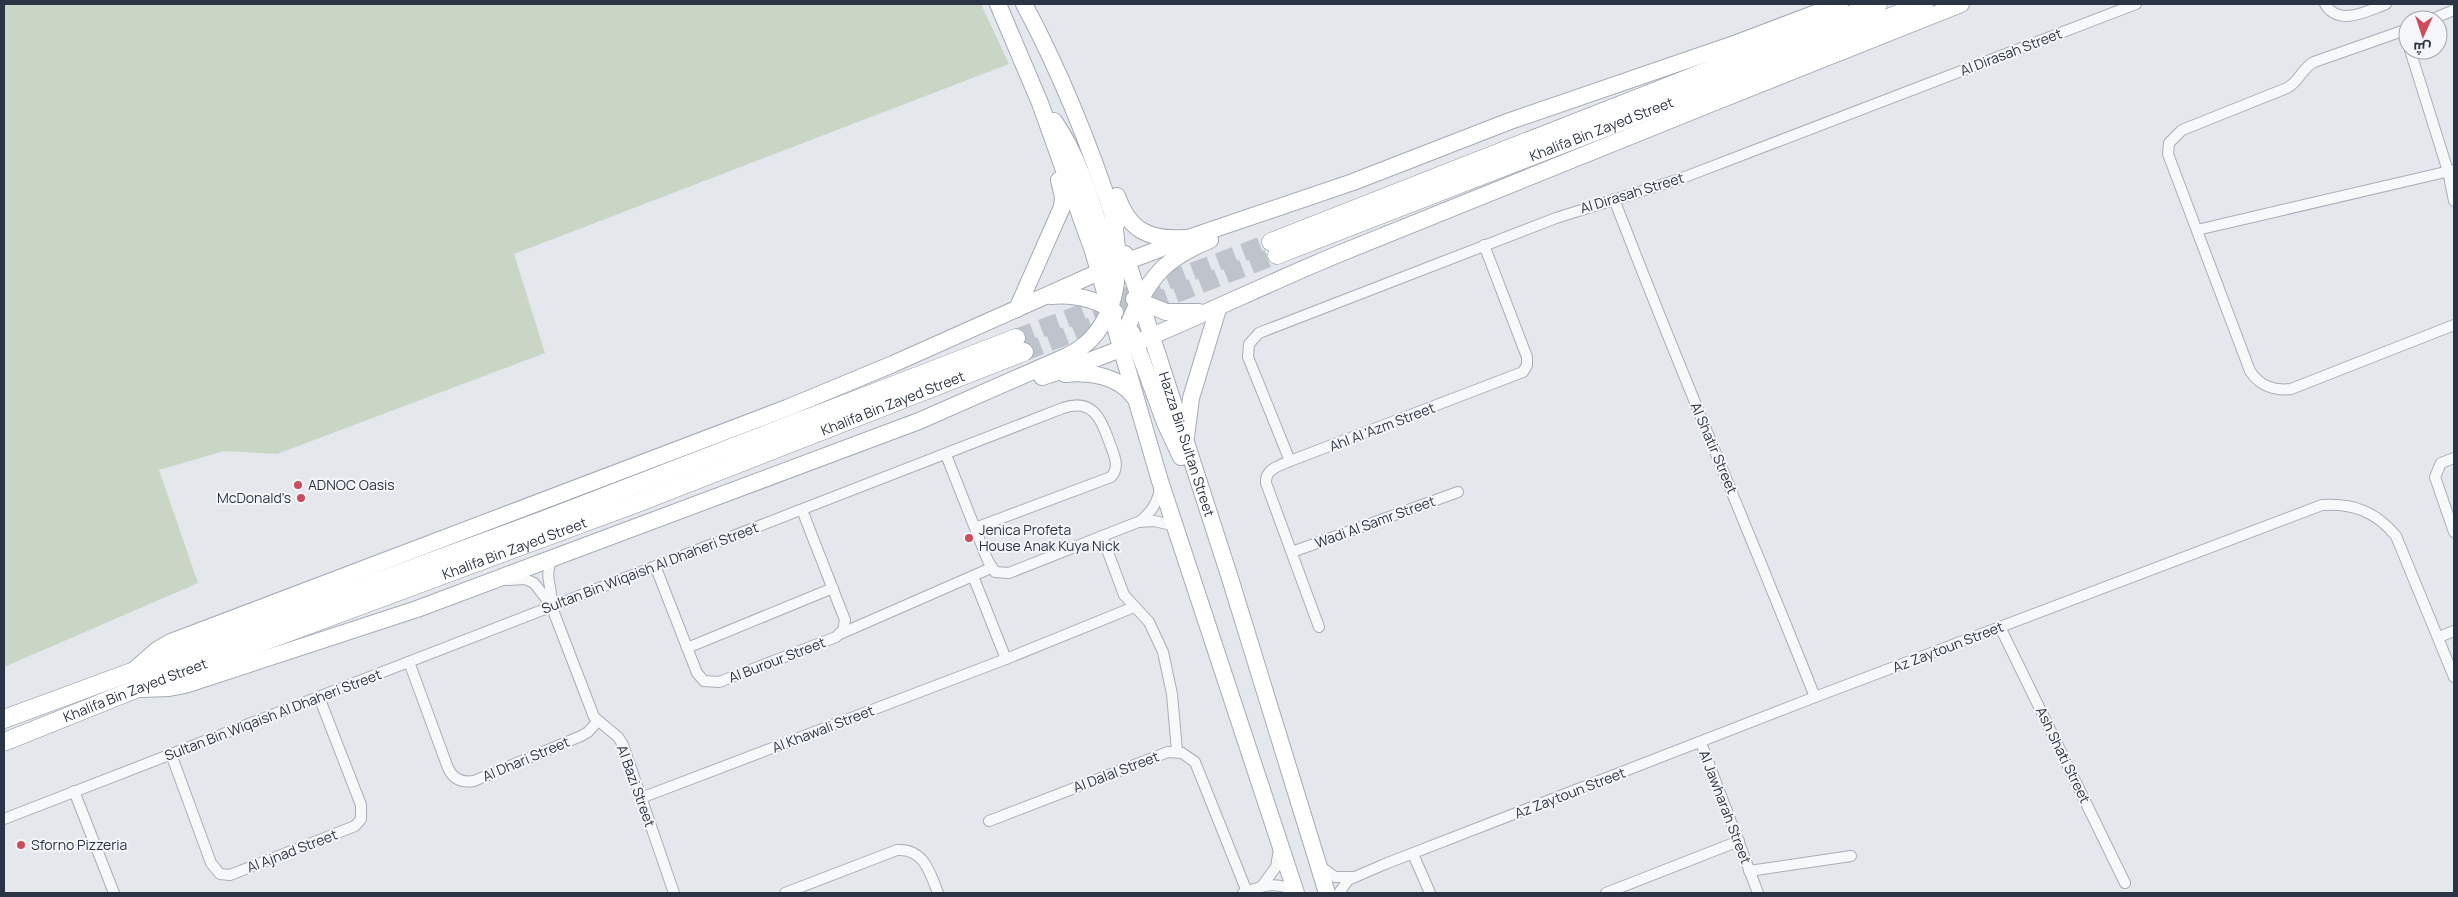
<svg xmlns="http://www.w3.org/2000/svg" width="2458" height="897" font-family="Manrope,Cairo,sans-serif">
<style>
.green{fill:#c9d6c5}
.lines{fill:none;stroke-linecap:round;stroke-linejoin:round}
.trunk-tunnel{stroke:#bfc3cb;stroke-width:18;stroke-dasharray:18 9;stroke-linecap:butt}
.minor-casing{stroke:#a9aeb7;stroke-width:12}
.primary-casing{stroke:#a3abb8;stroke-width:18}
.trunk-casing{stroke:#8b94a3;stroke-width:19}
.minor{stroke:#f7f8fa;stroke-width:10}
.primary{stroke:#fff;stroke-width:16}
.trunk{stroke:#fff;stroke-width:18}
.poi-dot{fill:#d1495b;stroke:#f4f6f9;stroke-width:2}
.labels{text-anchor:middle;stroke-width:4;stroke-linejoin:round;paint-order:stroke}
.street-label{font-size:14px;fill:#2b3445;stroke:#f4f6f9}
.poi-label{font-size:14px;fill:#2b3445;stroke:#f4f6f9;text-anchor:start}
</style>
<rect width="100%" height="100%" fill="#e4e7ec"/>
<path class="green" d="M4,4H981L1009,64L514,254L545,353L277,454L224,451L159,470L198,583L4,667Z"/>
<g class="lines">
<g class="trunk-tunnel">
<path d="M1016,338L1271,242"/>
<path d="M1024,352L1277,255"/>
</g>
<defs>
<g id="minor">
<path d="M2325,4C2339,27 2367,11 2386,4"/>
<path d="M2430,20L2454,10"/>
<path d="M2408,29L2314,62C2302,68 2299,82 2287,88L2182,130L2169,143L2168,154L2250,371C2260,386 2273,391 2291,389L2454,325"/>
<path d="M2404,30L2408,43"/>
<path d="M2410,50L2448,171L2454,201"/>
<path d="M1614,199C1678,366 1749,531 1815,697"/>
<path d="M2197,230L2454,170"/>
<path d="M946,455L988,561L995,572L1009,573L1138,522L1154,521L1176,526"/>
<path d="M2454,458L2441,463L2435,477L2454,532"/>
<path d="M1290,461L1248,357L1249,344L1259,333L1556,218L1677,180L2136,4"/>
<path d="M1139,522C1151,513 1159,502 1160,486"/>
<path d="M1102,536L1124,595L1149,622L1163,652L1172,694L1177,751"/>
<path d="M1292,552L1458,492"/>
<path d="M553,558C542,576 554,588 551,605L594,717L618,737L623,745L674,893"/>
<path d="M656,568L697,673L704,681L719,682L836,637L843,630L845,620L802,510"/>
<path d="M973,576L1006,659"/>
<path d="M507,580L525,579L534,583L551,605"/>
<path d="M1319,627L1266,483C1265,469 1279,466 1290,461L1523,372L1527,365V357L1484,245"/>
<path d="M2000,627L2125,883"/>
<path d="M840,634L991,568"/>
<path d="M2439,637L2454,631"/>
<path d="M687,648L833,588"/>
<path d="M409,662L448,768C453,779 462,783 474,781L581,736L588,732L597,722"/>
<path d="M1701,743L1758,893"/>
<path d="M171,754L211,863L220,874L230,875L355,826L361,819V805L319,697"/>
<path d="M74,791L114,893"/>
<path d="M641,798L1006,659L1134,607"/>
<path d="M4,819L1063,408C1092,398 1101,418 1109,441C1113,453 1121,466 1111,477L975,528"/>
<path d="M989,821L1168,752L1182,753L1195,762L1247,892"/>
<path d="M1413,854L1430,893"/>
<path d="M1320,866L1335,877H1353"/>
<path d="M1749,871L1851,856"/>
<path d="M1262,886L1276,867L1279,849"/>
<path d="M785,893L897,850C924,848 930,873 938,893"/>
<path d="M1243,893C1262,886 1277,880 1295,892"/>
<path d="M1339,893L1348,880L1385,864L1815,697L2322,505C2354,503 2376,512 2396,536L2454,677"/>
<path d="M1606,893L1739,841"/>
</g>
<g id="primary">
<path d="M998,4L1040,103L1093,251L1160,481L1296,893"/>
<path d="M1024,4C1062,75 1091,148 1116,225"/>
<path d="M1054,121C1084,164 1096,220 1113,269"/>
<path d="M1117,196C1129,230 1148,240 1184,238"/>
<path id="s1" d="M1125,254L1229,575L1327,893"/>
<path d="M1051,296C1074,294 1096,299 1115,312"/>
<path d="M1134,299L1166,312H1199"/>
<path d="M1017,309L1062,207L1063,197L1059,180"/>
<path d="M1132,333L1165,423L1181,457"/>
<path d="M1121,347C1128,321 1143,288 1163,268C1176,256 1193,247 1210,240"/>
<path d="M1065,374C1089,371 1120,376 1135,398"/>
<path d="M1042,377C1145,345 1241,294 1341,253C1547,169 1754,86 1961,4"/>
<path d="M1186,437L1191,398L1218,309"/>
<path d="M133,671L157,650L171,642L787,408L893,364L1099,272L1191,237L1353,182L1510,121L1737,43L1840,4"/>
<path d="M141,689L169,688L185,685L417,609L553,558L919,421L1067,356C1121,330 1122,267 1113,217"/>
</g>
<g id="trunk">
<path d="M1271,242L1878,4"/>
<path id="s2" d="M1277,255L1924,4"/>
<path d="M4,719L544,520L1016,338"/>
<path id="s3" d="M4,742L136,689L640,502L1024,352"/>
</g>
</defs>
<use href="#minor" class="minor-casing"/>
<use href="#primary" class="primary-casing"/>
<use href="#trunk" class="trunk-casing"/>
<use href="#minor" class="minor"/>
<use href="#primary" class="primary"/>
<use href="#trunk" class="trunk"/>
</g>
<g class="poi-dot">
<circle cx="298" cy="485" r="5"/>
<circle cx="301" cy="498" r="5"/>
<circle cx="969" cy="538" r="5"/>
<circle cx="21" cy="845" r="5"/>
</g>
<g class="labels">
<g class="street-label">
<text transform="translate(2011 52) rotate(-21)" y="5">Al Dirasah Street</text>
<text dy="5" stroke="none"><textPath href="#s2" startOffset="348">Khalifa Bin Zayed Street</textPath></text>
<text transform="translate(1632 193) rotate(-17)" y="5">Al Dirasah Street</text>
<text dy="5" stroke="none"><textPath href="#s3" startOffset="951">Khalifa Bin Zayed Street</textPath></text>
<text transform="translate(1382 427) rotate(-21)" y="5">Ahl Al 'Azm Street</text>
<text dy="5" stroke="none"><textPath href="#s1" startOffset="200">Hazza Bin Sultan Street</textPath></text>
<text transform="translate(1714 448) rotate(67)" y="5">Al Shatir Street</text>
<text transform="translate(1375 522) rotate(-20)" y="5">Wadi Al Samr Street</text>
<text dy="5" stroke="none"><textPath href="#s3" startOffset="546">Khalifa Bin Zayed Street</textPath></text>
<text transform="translate(650 568) rotate(-21)" y="5">Sultan Bin Wiqaish Al Dhaheri Street</text>
<text transform="translate(1948 647) rotate(-21)" y="5">Az Zaytoun Street</text>
<text transform="translate(777 660) rotate(-21)" y="5">Al Burour Street</text>
<text dy="5" stroke="none"><textPath href="#s3" startOffset="141">Khalifa Bin Zayed Street</textPath></text>
<text transform="translate(273 715) rotate(-21)" y="5">Sultan Bin Wiqaish Al Dhaheri Street</text>
<text transform="translate(823 729) rotate(-21)" y="5">Al Khawali Street</text>
<text transform="translate(2063 755) rotate(64)" y="5">Ash Shati Street</text>
<text transform="translate(526 759) rotate(-23)" y="5">Al Dhari Street</text>
<text transform="translate(1116 772) rotate(-21)" y="5">Al Dalal Street</text>
<text transform="translate(636 786) rotate(70)" y="5">Al Bazi Street</text>
<text transform="translate(1570 793) rotate(-21)" y="5">Az Zaytoun Street</text>
<text transform="translate(1725 807) rotate(69)" y="5">Al Jawharah Street</text>
<text transform="translate(292 851) rotate(-21)" y="5">Al Ajnad Street</text>
</g>
<g class="poi-label">
<text x="308" y="490">ADNOC Oasis</text>
<text x="291" y="503" text-anchor="end">McDonald's</text>
<text x="979" y="535">Jenica Profeta<tspan x="979" dy="16">House Anak Kuya Nick</tspan></text>
<text x="31" y="850">Sforno Pizzeria</text>
</g>
</g>
<rect width="2458" height="897" fill="none" stroke="#2b3445" stroke-width="10"/>
<g transform="translate(2423 35) rotate(183)"><circle r="24" fill="#f4f6f9" stroke="#a4a8b1"/>
<path d="M0-4L9 19L0 12L-9 19Z" fill="#d1495b"/>
<text y="-8" font-size="14" font-weight="bold" text-anchor="middle" fill="#2b3445">ش</text>
</g>
</svg>
